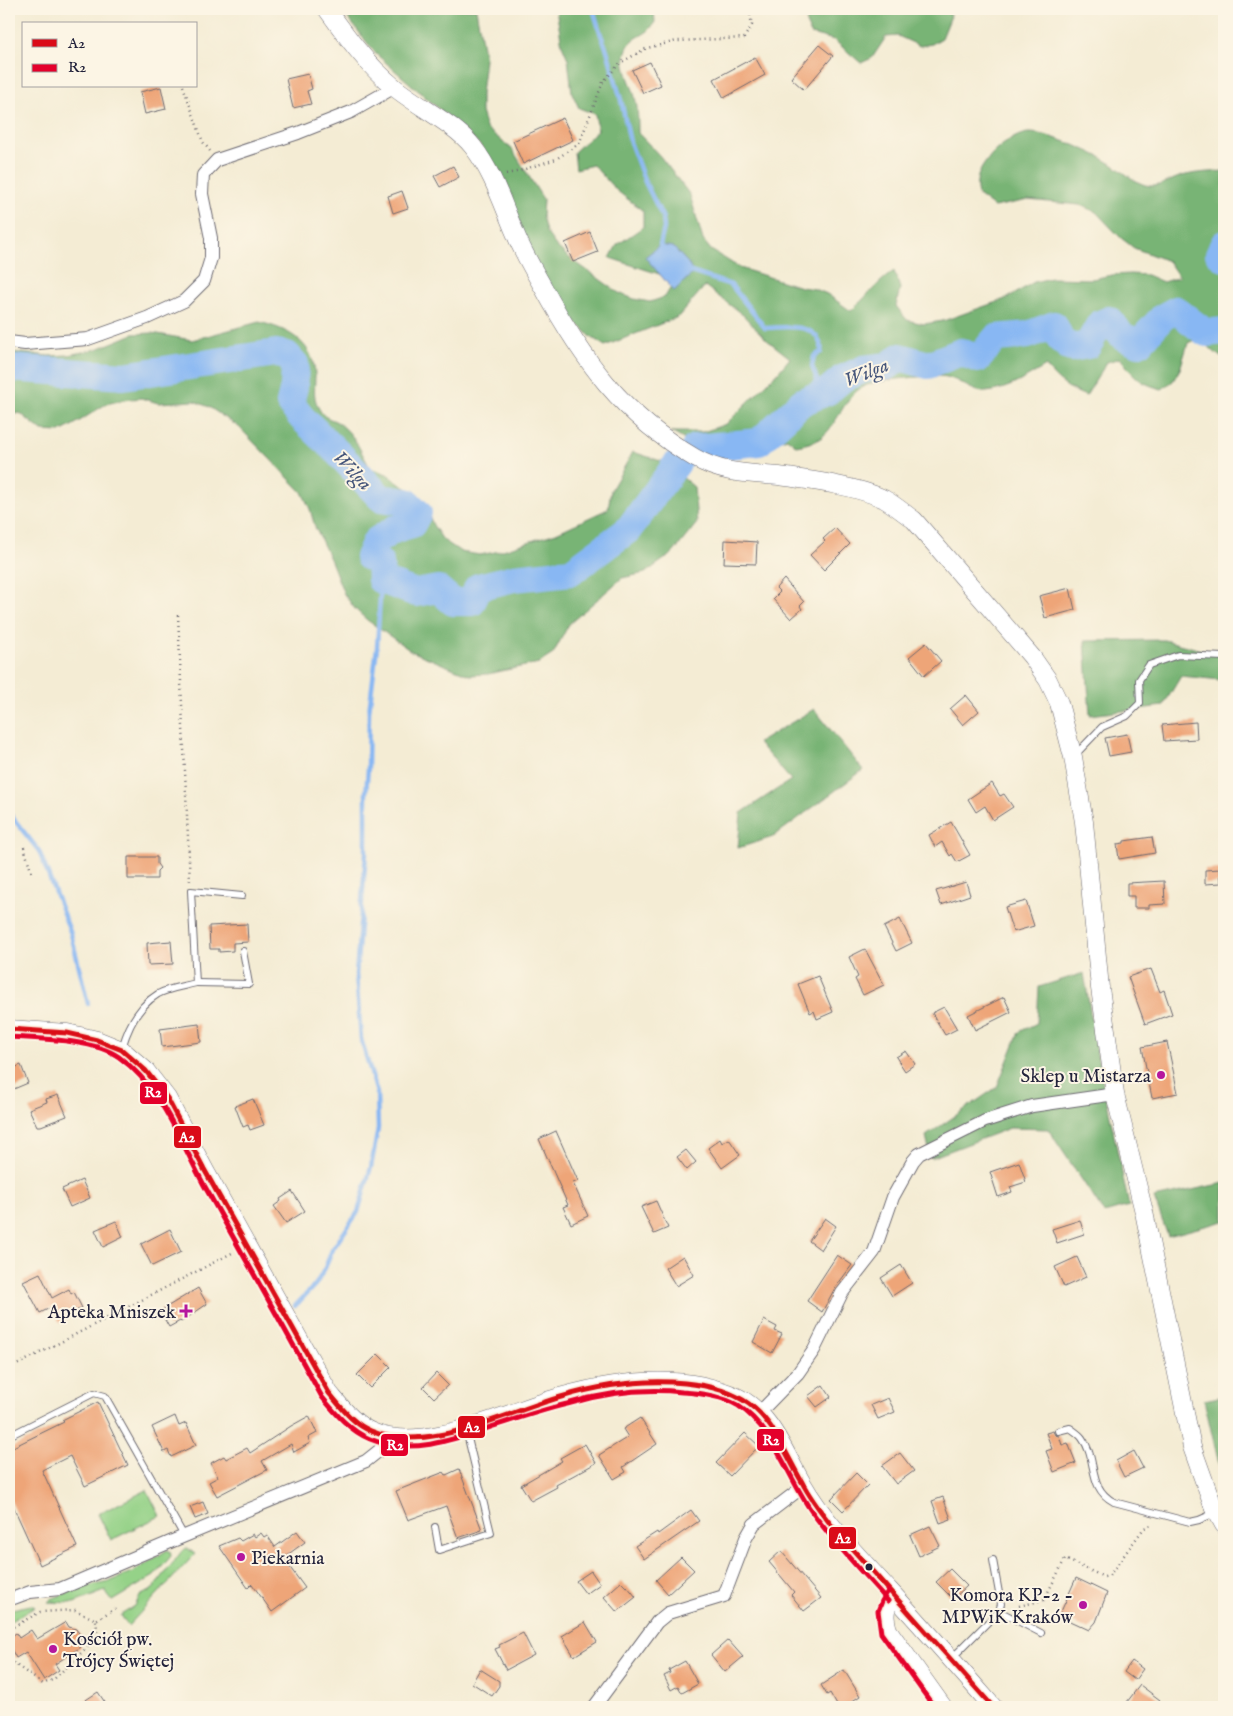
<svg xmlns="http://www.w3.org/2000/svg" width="1233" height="1716" font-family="'IM FELL English',serif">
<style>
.green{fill:#95d288;stroke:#5c7a62}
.forest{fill:#78b474;stroke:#4d6b58}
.water{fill:#88b7f3;stroke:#556c97}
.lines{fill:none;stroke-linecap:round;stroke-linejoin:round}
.stream{stroke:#88b7f3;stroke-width:4.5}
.river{stroke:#88b7f3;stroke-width:28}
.building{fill:#eea578}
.lane-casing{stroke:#6c6971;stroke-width:8}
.street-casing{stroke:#6c6971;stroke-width:14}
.secondary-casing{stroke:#6c6971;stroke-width:19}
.path{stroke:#6c6971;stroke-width:2.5;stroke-dasharray:1 4;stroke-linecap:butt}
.lane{stroke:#fff;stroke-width:6}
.street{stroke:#fff;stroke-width:12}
.secondary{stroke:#fff;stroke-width:18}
.bus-1-casing{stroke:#fcf5e5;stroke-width:9}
.bus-2-casing{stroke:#fcf5e5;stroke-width:9}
.bus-1{stroke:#da0b18;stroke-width:5}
.bus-2{stroke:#e4002b;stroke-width:5}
.poi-dot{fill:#b5179e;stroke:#fcf5e5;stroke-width:2}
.bus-dot{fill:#22223b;stroke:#fcf5e5;stroke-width:2}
.labels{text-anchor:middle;stroke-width:4;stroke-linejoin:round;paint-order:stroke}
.poi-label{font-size:19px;fill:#22223b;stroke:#fcf5e5;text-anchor:end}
.water-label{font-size:20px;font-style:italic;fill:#46567b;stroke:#fcf5e5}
.line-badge{stroke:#fcf5e5;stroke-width:2}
.badge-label{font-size:14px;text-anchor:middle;font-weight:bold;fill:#fff}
</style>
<rect width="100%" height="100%" fill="#fcf5e5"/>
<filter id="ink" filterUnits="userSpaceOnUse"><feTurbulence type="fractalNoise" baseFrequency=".02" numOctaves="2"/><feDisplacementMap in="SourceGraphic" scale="10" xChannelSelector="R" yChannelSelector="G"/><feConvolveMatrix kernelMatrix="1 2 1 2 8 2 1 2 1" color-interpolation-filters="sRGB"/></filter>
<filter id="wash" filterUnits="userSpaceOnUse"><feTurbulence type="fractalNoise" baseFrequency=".0096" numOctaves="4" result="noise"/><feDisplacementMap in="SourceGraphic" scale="20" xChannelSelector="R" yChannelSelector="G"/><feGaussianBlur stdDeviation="1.12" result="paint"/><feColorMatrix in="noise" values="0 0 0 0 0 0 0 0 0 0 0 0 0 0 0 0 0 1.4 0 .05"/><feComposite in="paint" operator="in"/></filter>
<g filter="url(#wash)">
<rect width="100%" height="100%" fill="#f4ecd4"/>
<g class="green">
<path d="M147,1490L160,1516L111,1540L98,1514Z"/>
<path d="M187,1548L195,1554L128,1626L121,1615L135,1606L140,1596L153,1589L182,1551Z"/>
<path d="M167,1550L170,1551L171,1556L154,1576L112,1601L105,1591L74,1603L48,1602L51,1599L77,1589L109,1582L135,1571Z"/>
<path d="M31,1605L35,1607L9,1622V1611L12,1609Z"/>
</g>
<g class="forest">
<path d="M341,9H476L485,59L481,94V112L486,128L512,149L543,199L542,216L546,232L556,246L567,256L619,293L634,299L650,302L665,297L674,282L659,274L610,258L617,245L643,227V211L616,190L593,165L576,169L574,152L598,130L595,114L579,108L572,93L568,59L562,45L556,9H654L655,22C653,24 651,29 648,31C641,36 634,38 629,45C618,63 631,80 635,97C638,109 638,121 638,133L660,156L690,195L703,240L711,250L740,268L801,287L815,289L827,294L851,311C866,297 878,282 894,271L900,288L896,306L907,320L924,324L943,321L1008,298L1034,282L1051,278L1092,279L1112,275L1130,274L1147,275L1163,282L1179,277L1168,261L1134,248L1121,238L1096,212L1080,205L1028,200L994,207L978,195C974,177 980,169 992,154C1000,146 1016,134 1028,133C1047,132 1094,152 1110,163C1122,170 1135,184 1150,186C1161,187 1175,177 1186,175C1198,172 1212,172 1224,171V359C1214,353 1207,345 1200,337L1188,343L1180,369L1173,381L1162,389C1138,383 1135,377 1120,358L1107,362L1086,396C1070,390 1056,381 1046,366C1027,377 1009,390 986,392C973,393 960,380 947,377C934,374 880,380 867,385C844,394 840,422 822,437C815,442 806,444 797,446L787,438L774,442L764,451L738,456L699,448L671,432H703L726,424L780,370L790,358L767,340L743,315L705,286L678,317L605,346L591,337L580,326L567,317L526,244L512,196L506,181L497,166L477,142L376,54Z"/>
<path d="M810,9H948L951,16L942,38L932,44L920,46L898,36L886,37L872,58L861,63L834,40L811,34L806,23Z"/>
<path d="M259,322C288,329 314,342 315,375C315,391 312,398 321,412C325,419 334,419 340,424C355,435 361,452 370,468L387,474L401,485L417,494L426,508L433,525L443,540L461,552L480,555L500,551L556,533L608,509L611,490L633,452L664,462L694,487L697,523L673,553L645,573L622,578L569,624L553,654L539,663L488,674L469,675L411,651L367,620L355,609L344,594L331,561L315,527L310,509L302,492L239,427L209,407L194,401L158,403L141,398L123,400L106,404L75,424L60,432L42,431L20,413L9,415V352L49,356L68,355L97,349L133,334L152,333L192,340Z"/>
<path d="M1164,640L1224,656V673L1221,680L1181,676L1163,706L1090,715L1085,641Z"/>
<path d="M814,709L863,770L773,837L738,848L741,813L791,780L758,743Z"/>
<path d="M1084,973L1098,1059L1129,1206L1104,1213L1048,1129L1010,1128L931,1158L926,1136L997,1087L1019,1032L1037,1023L1039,987Z"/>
<path d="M1224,1183V1221L1168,1236L1154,1198Z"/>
<path d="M1224,1396V1486L1204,1400Z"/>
</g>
<path class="water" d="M660,245L673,247L688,263L693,273L674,291L645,257Z"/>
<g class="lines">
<g class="stream">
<path d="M593,9L601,35L607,50L621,100L630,142L645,182L663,218L664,228L660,245L663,249"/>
<path d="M688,271L731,285L765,328C782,328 812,322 819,341C821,345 822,347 821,352L814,356L812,366L817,380L811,398"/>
<path d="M9,813L39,851L71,934L88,1004"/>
<path d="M295,1306L316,1284L325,1268L332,1250L358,1212L371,1167L378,1128L377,1093L361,1039L356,974L366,853V794L368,768L369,712L377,647L381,580"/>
</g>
<g class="river">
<path d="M1224,244L1219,254L1224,258"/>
<path d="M9,368L124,376L276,353L287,355L295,364L294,387L290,403L302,418L338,453L381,498L407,502L418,513L412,524L395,529L376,541L369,557L380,563L381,580L416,593L438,589L453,602H472L478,587L514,578L571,572L628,530L678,462"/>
<path d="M695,448L759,442L802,402L828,391L842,379L864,369L888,366L900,357L928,365L961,352L978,359L996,338L1028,335L1054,325L1061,340L1071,348L1088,345L1100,324L1109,320L1122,336L1139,343L1163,317L1176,310L1206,333L1224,331"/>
</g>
</g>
<g id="blocks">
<g class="building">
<path d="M819,45L833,56L804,90L791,78Z"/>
<path d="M755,57L765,75L724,98L714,79Z"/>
<path d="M650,62L661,85L643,93L632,70Z"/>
<path d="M308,74L312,89L307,91L311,104L293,108L286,79Z"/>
<path d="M161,87L166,109L145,114L140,92Z"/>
<path d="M563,118L573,140L523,164L513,141Z"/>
<path d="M453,166L459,177L440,187L434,176Z"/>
<path d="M402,191L408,208L393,213L388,196Z"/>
<path d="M590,232L598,252L573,262L565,243Z"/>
<path d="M835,528L850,544L824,570L810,555L825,541L823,539Z"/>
<path d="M725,540L757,542L756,564L724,563Z"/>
<path d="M784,579L804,602L800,606L802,609L791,619L773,599L780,592L776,588Z"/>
<path d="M1070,588L1075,610L1045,618L1039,596Z"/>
<path d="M926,643L941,661L924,676L909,657Z"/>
<path d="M966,695L979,711L963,725L950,709Z"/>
<path d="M1196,722L1197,739L1164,741L1162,725Z"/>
<path d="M1127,734L1131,752L1109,756L1105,738Z"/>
<path d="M992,783L1000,796L1004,794L1013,807L993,820L985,806L976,812L968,799Z"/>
<path d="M951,822L970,855L957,862L952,854L950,856L942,842L935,847L929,835Z"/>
<path d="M1152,837L1155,853L1119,859L1117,844L1124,843V841Z"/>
<path d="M128,857H157V864L160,868L157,871V879H128Z"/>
<path d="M1220,869L1221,883L1205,884V870Z"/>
<path d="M1164,881L1165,904L1149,905V908H1134V896H1127V883Z"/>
<path d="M966,882L970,895L941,905L936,891Z"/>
<path d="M1026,901L1034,926L1013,932L1005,907Z"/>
<path d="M900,919L912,943L896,951L884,927Z"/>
<path d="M247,924L248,942L233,943V951L219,952V949H210L209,926Z"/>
<path d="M171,941L173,964L148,965L147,943Z"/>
<path d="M865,949L884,985L863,995L855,979L858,977L849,957Z"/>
<path d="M1151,969L1160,992L1164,990L1172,1014L1145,1024L1128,977Z"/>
<path d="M818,976L833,1012L817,1019L814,1011L810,1013L798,984Z"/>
<path d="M1004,997L1011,1012L975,1030L968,1015Z"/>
<path d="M944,1007L957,1029L945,1035L932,1013Z"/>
<path d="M199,1024L201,1042L162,1047L160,1029Z"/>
<path d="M1167,1042L1178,1093L1152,1098L1142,1047Z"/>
<path d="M906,1051L915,1064L905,1071L896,1057Z"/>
<path d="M21,1065L28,1083L9,1091V1070Z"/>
<path d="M58,1095L67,1116L41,1126H37L29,1109L47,1102L46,1099Z"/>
<path d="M253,1099L264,1125L250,1130L248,1125L243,1127L235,1106Z"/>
<path d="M556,1131L578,1181L573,1183L588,1216L571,1224L563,1207L568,1205L539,1139Z"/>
<path d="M720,1139L722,1143L729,1139L740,1155L722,1168L708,1148Z"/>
<path d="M686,1150L696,1162L687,1170L677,1157Z"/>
<path d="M1019,1162L1026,1182L1010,1187L1012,1192L998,1197L990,1172Z"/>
<path d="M82,1180L90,1198L70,1207L62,1189Z"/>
<path d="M292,1191L305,1211L286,1223L274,1206L281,1201L280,1199Z"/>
<path d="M656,1201L668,1228L654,1234L641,1207Z"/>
<path d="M825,1218L836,1226L821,1250L809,1241Z"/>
<path d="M1080,1220L1084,1234L1057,1243L1052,1229Z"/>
<path d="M116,1221L123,1237L103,1247L95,1230Z"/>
<path d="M170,1229L181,1252L152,1266L141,1244Z"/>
<path d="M837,1255L852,1265L835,1288L822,1312L807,1301Z"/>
<path d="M683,1256L694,1275L676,1286L665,1268Z"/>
<path d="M1077,1257L1086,1277L1064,1287L1055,1267Z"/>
<path d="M901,1265L912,1283L892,1296L881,1278Z"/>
<path d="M40,1273L52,1298L69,1289L71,1294L74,1292L82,1308L70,1314L71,1317L60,1323L52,1307L40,1313L23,1281Z"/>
<path d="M198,1288L207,1304L181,1322L180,1321L169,1327L160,1311Z"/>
<path d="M764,1320L777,1327L775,1331L782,1334L772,1353L753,1342Z"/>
<path d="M378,1354L391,1367L370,1388L357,1375Z"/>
<path d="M436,1373L448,1385L434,1398L423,1387Z"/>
<path d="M823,1385L831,1397L817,1407L808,1396Z"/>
<path d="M888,1398L895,1412L878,1419L871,1405Z"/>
<path d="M98,1402L128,1465L85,1486L70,1456L42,1470L77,1547L40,1565L9,1497V1449L64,1422L62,1420Z"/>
<path d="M175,1416L179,1426L186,1423L196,1445L171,1457L168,1450L164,1452L152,1427Z"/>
<path d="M309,1416L317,1433L308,1438L310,1443L294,1452L291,1444L262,1461L267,1470L217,1496L209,1482L218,1477L211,1463L224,1456L226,1459L247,1448L250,1453L291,1426Z"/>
<path d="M640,1418L657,1444L623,1467L626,1472L614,1479L599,1455L628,1437L623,1429Z"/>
<path d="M1053,1431L1055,1435L1059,1436L1062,1445L1068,1443L1076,1463L1054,1472L1046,1451L1052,1449L1046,1433Z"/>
<path d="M745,1433L759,1446L730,1476L716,1463Z"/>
<path d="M585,1444L596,1463L556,1485L557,1487L531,1501L521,1485L562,1461L560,1458Z"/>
<path d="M1134,1451L1143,1468L1124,1477L1116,1461Z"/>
<path d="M900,1453L914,1471L896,1484L882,1466Z"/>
<path d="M459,1469L482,1530L458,1538L446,1506L408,1520L396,1491L444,1472L446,1475Z"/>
<path d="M856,1473L868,1485L843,1511L831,1499Z"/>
<path d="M943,1497L951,1519L940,1523L932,1501Z"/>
<path d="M203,1502L208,1514L195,1519L190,1507Z"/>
<path d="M691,1510L699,1521L644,1559L635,1546L657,1532L658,1534Z"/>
<path d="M930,1526L940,1546L919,1556L910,1535Z"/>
<path d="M297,1531L305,1542L283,1558L305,1588L272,1612L252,1584L248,1588L219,1546L238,1538L241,1541L253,1534L255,1537L261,1533L264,1537L267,1535L275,1547Z"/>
<path d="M781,1551L821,1598L804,1611L791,1595L794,1592L769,1562Z"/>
<path d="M681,1557L694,1570L668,1594L656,1580Z"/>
<path d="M950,1569L967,1586L953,1599L936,1582Z"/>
<path d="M591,1571L600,1584L586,1594L576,1581Z"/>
<path d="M1076,1578L1107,1593L1096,1622L1089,1630L1059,1616Z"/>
<path d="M621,1582L626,1587L627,1586L636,1597L617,1612L604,1597Z"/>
<path d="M66,1622L69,1627L76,1629L81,1636L79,1642L81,1647L55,1664L59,1670L44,1680L26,1652L16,1658L9,1645V1638L16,1633L19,1638L31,1630L37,1639Z"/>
<path d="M585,1622L597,1642L574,1656L562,1636Z"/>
<path d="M523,1633L534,1655L506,1670L495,1649L500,1647L499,1645Z"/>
<path d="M728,1640L743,1657L725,1672L711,1655Z"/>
<path d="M685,1661L698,1684L682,1693L678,1686L671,1690L664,1676L670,1673L669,1670Z"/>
<path d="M1132,1661L1143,1669L1135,1680L1124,1672Z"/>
<path d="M480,1669L499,1681V1686L492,1696L472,1683Z"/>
<path d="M844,1670L860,1696L851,1702L849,1707H838L830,1693L827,1695L821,1685Z"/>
<path d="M1140,1685L1160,1700L1155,1707H1134L1127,1702Z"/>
<path d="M98,1692L108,1707H75Z"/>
</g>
</g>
</g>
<g filter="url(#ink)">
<use href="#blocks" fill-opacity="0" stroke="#6c6971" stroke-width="1"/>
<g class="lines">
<defs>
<g id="lane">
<path d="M1076,754L1102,727L1127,716L1140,703L1139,680L1149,665L1178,655L1224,657"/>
<path d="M196,983L249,984L243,951"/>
<path d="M122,1048C128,1027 138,1006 158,994C169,988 185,986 196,983L191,891L242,896"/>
<path d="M1058,1431L1070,1428C1074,1431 1079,1434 1082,1438C1098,1459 1087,1488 1114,1502L1190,1522L1199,1520L1215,1513"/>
<path d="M9,1436L94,1393L105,1396L184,1536"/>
<path d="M435,1527L439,1550L491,1533L466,1430"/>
<path d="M999,1611L1041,1633"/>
<path d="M952,1658L999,1611L1001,1604L993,1560"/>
</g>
<g id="street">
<path d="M9,342L25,344L88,339L147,318L184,301L204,281L211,258V238L202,194L203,175L217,160L298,133L351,112L395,87"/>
<path d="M759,1413L798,1373L814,1350L842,1293L874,1252L893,1197L913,1161L919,1154L985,1121L1032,1106L1115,1094"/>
<path d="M9,1598H14L30,1592L60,1589L175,1540L366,1461L395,1438"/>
<path d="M594,1707L657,1622L668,1613L724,1596L746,1538L754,1524L804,1486"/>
</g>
<g id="secondary">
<path d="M327,9C347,37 367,65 394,87C417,106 455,124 473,147C495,175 505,212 520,244C527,259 535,273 543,287C582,359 623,416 695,458C723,474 748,473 779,476C809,480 857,486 884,499C895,505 904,513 914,520L1032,657L1048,680L1059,703L1073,757L1084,822L1100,988L1115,1094L1144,1212L1192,1447L1212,1503L1224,1525"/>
<path d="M9,1029L67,1033L97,1040L122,1050L146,1071L167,1098L204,1169L329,1393C342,1408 354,1424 372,1432C422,1455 510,1411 560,1397C616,1381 682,1372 737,1397C770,1412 785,1454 802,1483C825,1523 859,1557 890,1591C925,1629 959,1668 993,1707"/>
<path d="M894,1596C884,1607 884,1616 888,1630L943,1707"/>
</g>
</defs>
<use href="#lane" class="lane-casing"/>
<use href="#street" class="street-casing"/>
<use href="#secondary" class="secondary-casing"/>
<g class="path">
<path d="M183,86L203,142L210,151"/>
<path d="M506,174L516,172L556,159L579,144L603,82L620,63L647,48L677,41L744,38L752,25L749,9"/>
<path d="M178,615L190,882"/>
<path d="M24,847L32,874"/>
<path d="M9,1369L232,1253"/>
<path d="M1016,1610L1019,1606L1044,1600L1065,1559L1104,1577L1109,1576L1144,1528L1154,1524"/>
<path d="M9,1629L40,1612L75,1610L96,1620L116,1608"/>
<path d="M9,1660L43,1684L54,1679L98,1637L96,1620"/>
</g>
<use href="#lane" class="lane"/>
<use href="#street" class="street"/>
<use href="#secondary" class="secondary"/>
<defs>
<path id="bus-1" d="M9,1029L67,1033L97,1040L122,1050L146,1071L167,1098L204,1169L329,1393C341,1407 353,1424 371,1431C425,1455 507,1412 561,1397C601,1385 643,1379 685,1383C706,1385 731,1391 749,1404C775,1423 786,1455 802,1482C810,1498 821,1512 832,1526L993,1707"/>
<g id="bus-2">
<path d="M9,1037C40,1039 94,1039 119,1057C162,1088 180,1141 204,1185C244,1256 283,1326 322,1397C335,1413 350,1431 370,1439C410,1456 456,1439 494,1426C518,1418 542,1410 567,1404C604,1393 643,1388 682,1392C700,1393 721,1396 737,1405C774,1428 788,1478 812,1512C835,1544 862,1572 888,1601"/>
<path d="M888,1591L882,1601L878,1611L881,1633L934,1707"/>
</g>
</defs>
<use href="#bus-1" class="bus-1-casing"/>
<use href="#bus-2" class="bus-2-casing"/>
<use href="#bus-1" class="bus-1"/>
<use href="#bus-2" class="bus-2"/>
</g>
</g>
<g class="poi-dot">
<circle cx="1161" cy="1075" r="5"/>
<path d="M183.5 1303.5h5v5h5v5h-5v5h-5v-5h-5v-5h5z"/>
<circle cx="241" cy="1557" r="5"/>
<circle cx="1083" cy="1605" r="5"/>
<circle cx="53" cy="1649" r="5"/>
</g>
<circle class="bus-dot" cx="869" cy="1567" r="4.5"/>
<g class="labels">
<g class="poi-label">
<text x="1151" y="1082">Sklep u Mistarza</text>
<text x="176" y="1318">Apteka Mniszek</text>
<text x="251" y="1564" text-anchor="start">Piekarnia</text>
<text x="1073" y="1601">Komora KP-2 -<tspan x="1073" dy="22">MPWiK Kraków</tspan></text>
<text x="63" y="1645" text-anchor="start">Kościół pw.<tspan x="63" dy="22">Trójcy Świętej</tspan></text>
</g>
<g class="water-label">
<text transform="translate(866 372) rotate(-22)" y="7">Wilga</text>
<text transform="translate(353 470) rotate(46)" y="7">Wilga</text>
</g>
</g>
<g class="line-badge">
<rect x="139" y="1081" width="29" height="24" rx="5" fill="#e4002b"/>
<rect x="173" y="1125" width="29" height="24" rx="5" fill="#da0b18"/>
<rect x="457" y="1415" width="29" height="24" rx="5" fill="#da0b18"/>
<rect x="756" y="1428" width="29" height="24" rx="5" fill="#e4002b"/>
<rect x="380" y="1433" width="29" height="24" rx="5" fill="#e4002b"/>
<rect x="828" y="1526" width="29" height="24" rx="5" fill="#da0b18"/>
</g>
<g class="badge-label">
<text x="153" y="1097">R2</text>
<text x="187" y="1142">A2</text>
<text x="472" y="1432">A2</text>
<text x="771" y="1445">R2</text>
<text x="395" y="1450">R2</text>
<text x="843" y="1543">A2</text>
</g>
<rect width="1233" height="1716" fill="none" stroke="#fcf5e5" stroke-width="30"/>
<rect x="22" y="22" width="175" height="65" fill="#fcf5e5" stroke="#a5a1a1"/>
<rect x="32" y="39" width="25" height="8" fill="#da0b18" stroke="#a5a1a1"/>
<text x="68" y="48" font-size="15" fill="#22223b">A2</text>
<rect x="32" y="64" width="25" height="8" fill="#e4002b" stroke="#a5a1a1"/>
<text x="68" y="72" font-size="15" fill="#22223b">R2</text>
</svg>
